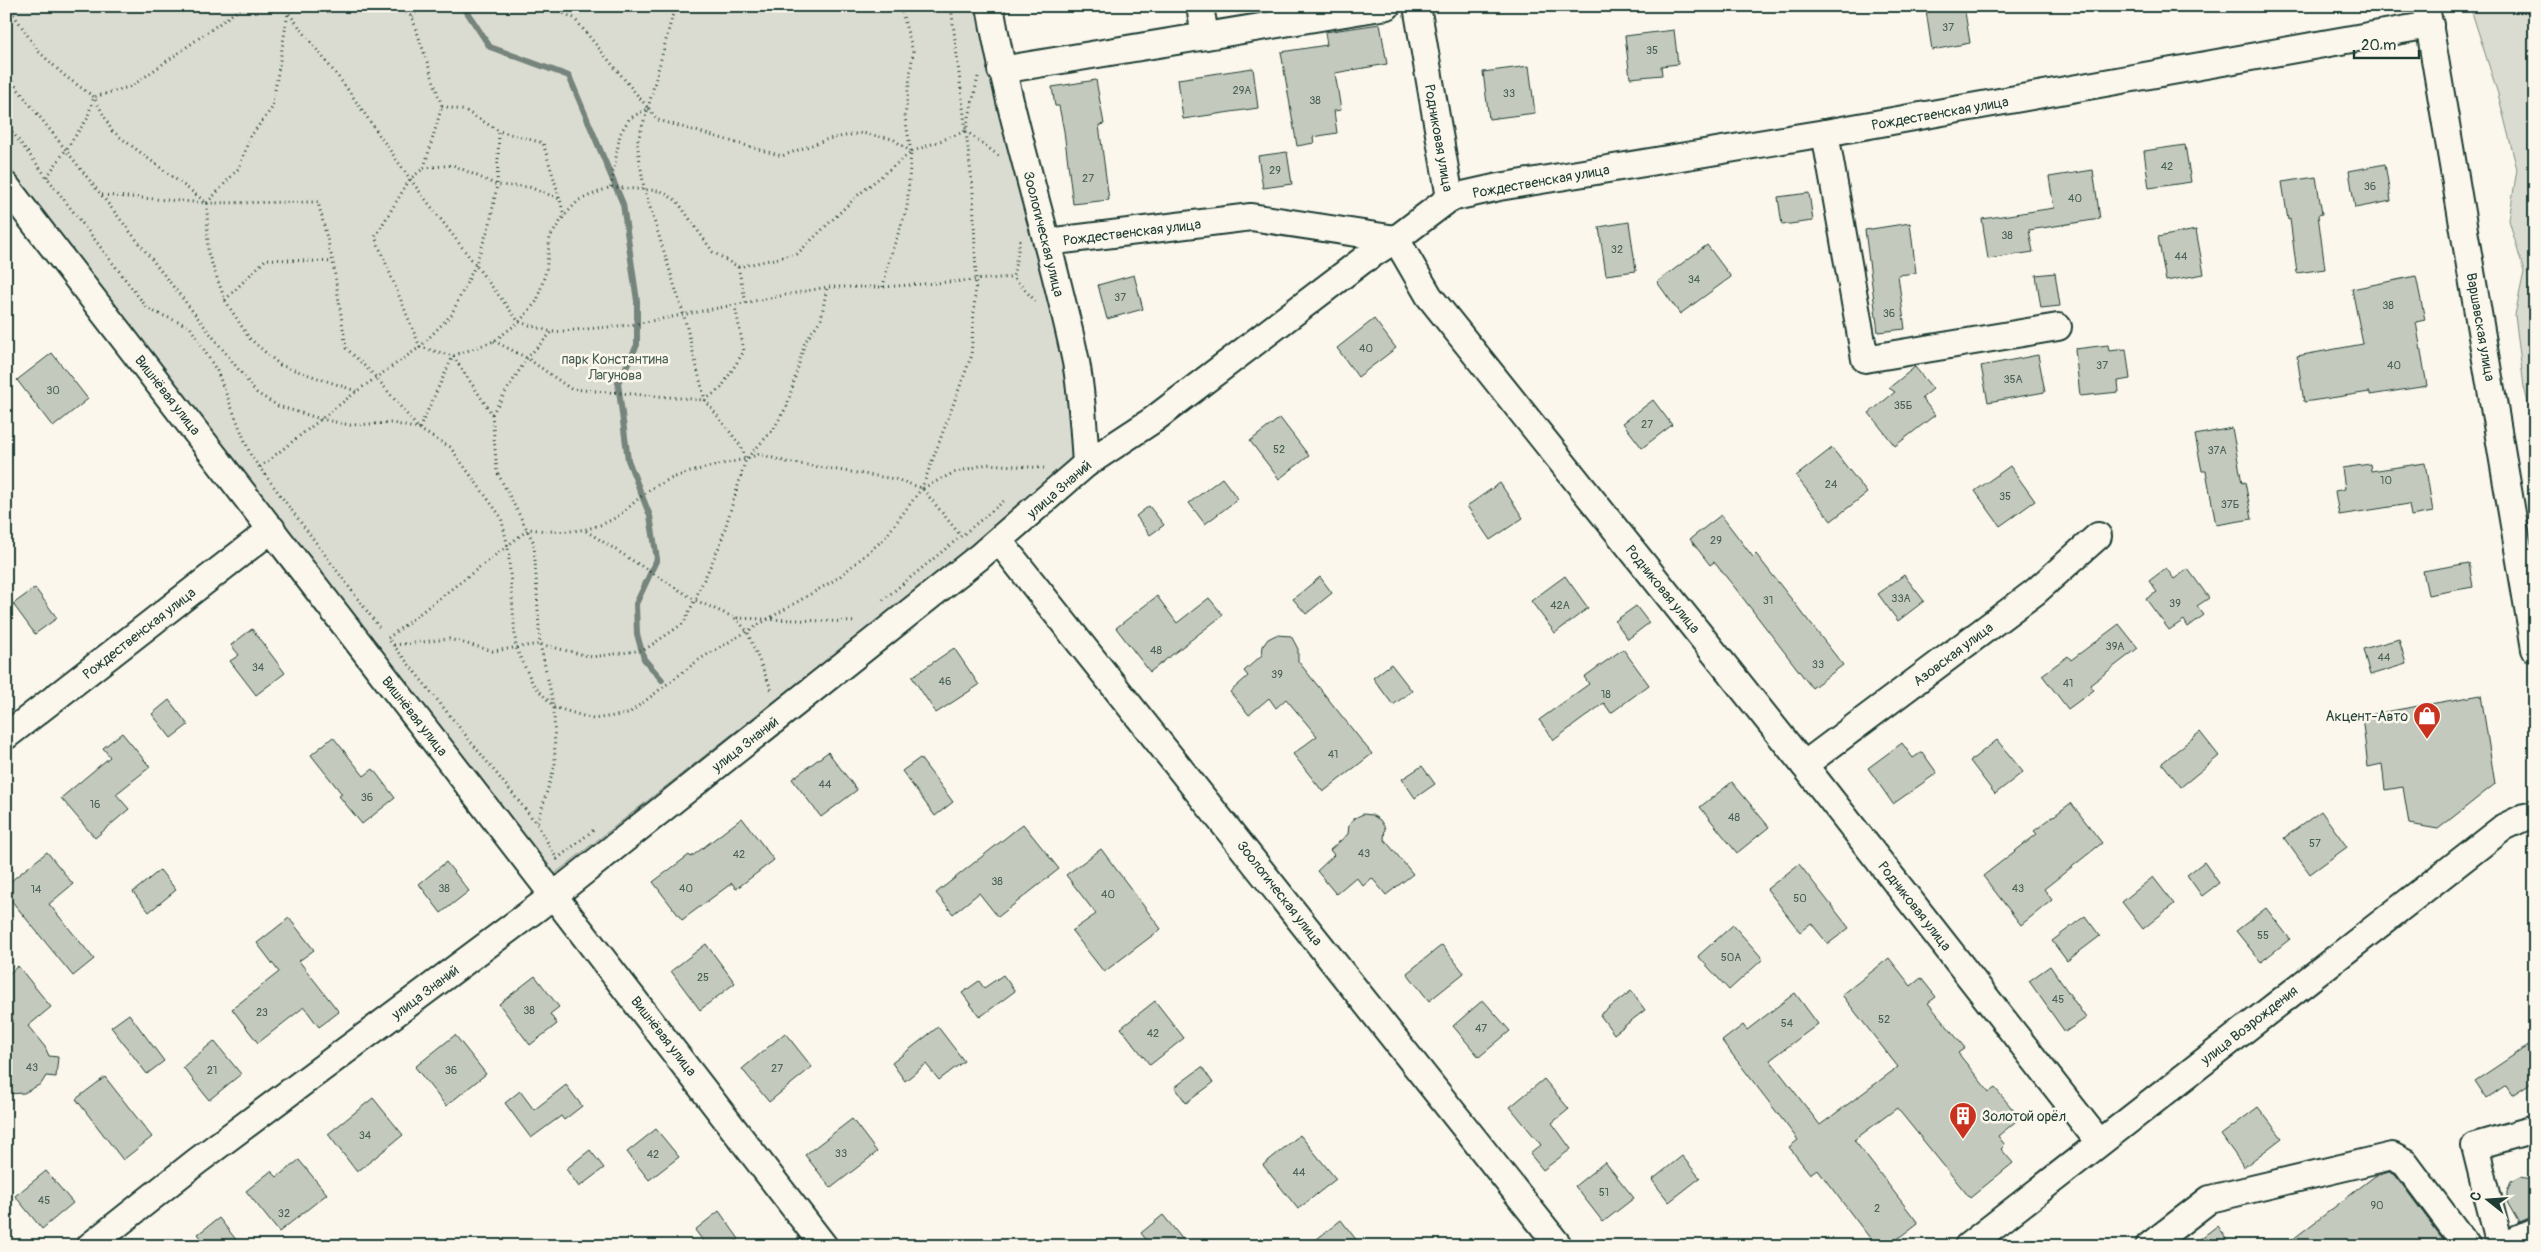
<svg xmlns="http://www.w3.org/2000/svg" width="2541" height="1252" font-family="Pangolin,sans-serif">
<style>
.green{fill:#dbdcd1;stroke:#7d8c82}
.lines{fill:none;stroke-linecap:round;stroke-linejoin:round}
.stream{stroke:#74847b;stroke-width:6}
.building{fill:#c4c9be;stroke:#1f3d34}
.minor-casing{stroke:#1f3d34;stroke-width:30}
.path{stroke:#1f3d34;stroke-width:3;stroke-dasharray:1 4;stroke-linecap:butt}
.minor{stroke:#fbf7ec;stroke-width:26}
.labels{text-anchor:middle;stroke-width:5;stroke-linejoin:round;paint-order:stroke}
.number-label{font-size:11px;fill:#486056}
.street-label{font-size:14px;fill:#1f3d34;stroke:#fbf7ec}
.park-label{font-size:14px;fill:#455d53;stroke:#fbf7ec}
.poi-label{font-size:14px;fill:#1f3d34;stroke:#fbf7ec;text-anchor:end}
</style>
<rect width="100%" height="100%" fill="#fbf7ec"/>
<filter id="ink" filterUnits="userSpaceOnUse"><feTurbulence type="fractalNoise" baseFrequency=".02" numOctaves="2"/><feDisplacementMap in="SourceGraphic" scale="10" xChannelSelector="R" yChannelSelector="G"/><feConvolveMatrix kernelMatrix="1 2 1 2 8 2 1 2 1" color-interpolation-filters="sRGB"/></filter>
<g filter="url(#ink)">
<g class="green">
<path d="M6,6H981L1072,391L1078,462L552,876L6,170Z"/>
<path d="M2470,6H2535V431L2524,387L2515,315L2524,272L2509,220L2517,169L2498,94Z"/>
</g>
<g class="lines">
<path class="stream" d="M463,6L490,47L569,76L623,204L637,301V345L618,383L628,460L650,516L657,559L636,604L637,634L644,659L662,680"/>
</g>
<g class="building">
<path d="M1948,6H1964L1970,43L1932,50L1926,10Z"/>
<path d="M1380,24L1387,64L1335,73L1341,110L1334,111L1337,133L1313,137L1314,143L1297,146L1281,52L1327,45L1325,32Z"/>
<path d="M1674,30L1678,64L1661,66L1662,75L1630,78L1625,36Z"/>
<path d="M1529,66L1535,113L1489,119L1483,72Z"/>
<path d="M1253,68L1258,108L1183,119L1178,79Z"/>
<path d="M1096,80L1104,124L1099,125L1109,200L1073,204L1064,131L1059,106H1055L1052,87Z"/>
<path d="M2185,145L2191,182L2149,188L2144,151Z"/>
<path d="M1287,152L1292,184L1263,188L1258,156Z"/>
<path d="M2385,164L2391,201L2355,208L2349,171Z"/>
<path d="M2093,170L2100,219L2029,230L2033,252L1988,259L1982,219L2054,208L2049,177Z"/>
<path d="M2316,177L2322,214L2318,215L2325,269L2297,273L2290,219L2288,220L2282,182Z"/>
<path d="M1809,193L1813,221L1782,225L1778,197Z"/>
<path d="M1629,222L1636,271L1606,275L1599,227Z"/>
<path d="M1910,223L1916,273L1898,275L1905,329L1878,332L1865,230Z"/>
<path d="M2196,230L2204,274L2166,281L2158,237Z"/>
<path d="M1707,245L1731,277L1680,314L1657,282Z"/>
<path d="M2055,273L2060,306L2041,308L2036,275Z"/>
<path d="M1134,275L1143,309L1107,319L1098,285Z"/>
<path d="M2416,276L2425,320L2416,322L2427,386L2370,395V392L2304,402L2297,356L2363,344L2352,289Z"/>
<path d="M1374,319L1396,348L1358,377L1337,348Z"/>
<path d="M2108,345L2109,351L2126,349L2130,379L2118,381L2119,392L2080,396L2075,349Z"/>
<path d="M52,353L88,399L53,427L17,380Z"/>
<path d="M2038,355L2045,392L1988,402L1981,366Z"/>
<path d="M1915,367L1933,389L1922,398L1935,415L1895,446L1869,413L1895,392L1889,388Z"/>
<path d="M1653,400L1672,425L1642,448L1623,423Z"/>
<path d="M1280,418L1309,456L1279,479L1250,441Z"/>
<path d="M2232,428L2242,483L2245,482L2252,519L2216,525L2206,471H2202L2195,435Z"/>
<path d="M1832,448L1867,493L1831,521L1796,476Z"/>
<path d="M2425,463L2433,512L2411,516L2409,504L2339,515L2335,491L2345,489L2342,468L2370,464L2371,471Z"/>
<path d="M2010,466L2035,501L2000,526L1975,491Z"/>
<path d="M1222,478L1238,499L1205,524L1189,503Z"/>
<path d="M1500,483L1523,518L1490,540L1467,506Z"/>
<path d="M1149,506L1164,525L1150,535L1136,516Z"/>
<path d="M1721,515L1753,557L1756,554L1843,665L1812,688L1736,589L1714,562L1710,565L1690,539Z"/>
<path d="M2469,563L2473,587L2428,595L2423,571Z"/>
<path d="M2166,568L2174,579L2188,569L2209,598L2197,606L2204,615L2188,627L2184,620L2169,630L2146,599L2157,592L2149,581Z"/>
<path d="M1904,575L1924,601L1898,621L1878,594Z"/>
<path d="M1565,576L1588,608L1555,633L1531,601Z"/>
<path d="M1320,577L1332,593L1306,614L1293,599Z"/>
<path d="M35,588L57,618L35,634L13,604Z"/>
<path d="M1157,596L1177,623L1209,598L1223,615L1150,672L1116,628Z"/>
<path d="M1636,606L1649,623L1628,639L1615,621Z"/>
<path d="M2119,624L2138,648L2090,685L2094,690L2068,709L2042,675L2068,656L2071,660Z"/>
<path d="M252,629L285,673L256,695L230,661L239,655L231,645Z"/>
<path d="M1276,635L1291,636L1298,649V661L1372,754L1323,792L1293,754L1317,736L1286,699L1276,708L1269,698L1249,715L1230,692L1248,676L1244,671L1262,655L1263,646L1268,639Z"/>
<path d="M2399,639L2406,664L2370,675L2363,649Z"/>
<path d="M954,648L979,685L936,713L912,677Z"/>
<path d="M1623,649L1649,685L1611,713L1604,703L1554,740L1539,720L1589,684L1584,677Z"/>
<path d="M1391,664L1412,691L1393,705L1373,678Z"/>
<path d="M2481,695L2495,784L2438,829L2409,824L2403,787L2385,790L2382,764L2368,767L2362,716Z"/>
<path d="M169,700L188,725L171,738L152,714Z"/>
<path d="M2200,732L2219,756L2181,787L2162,763Z"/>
<path d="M122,733L150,767L116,794L129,809L95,838L61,798L110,757L103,748Z"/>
<path d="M333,737L364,776L373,769L395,798L362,824L339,796L342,794L311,755Z"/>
<path d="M1997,740L2023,772L1995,794L1970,761Z"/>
<path d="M1902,743L1913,758L1922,752L1937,773L1893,804L1868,768Z"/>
<path d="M828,752L857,790L821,817L792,779Z"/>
<path d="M920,758L953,802L935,816L902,771Z"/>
<path d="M1422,766L1435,784L1415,798L1402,779Z"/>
<path d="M1732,782L1769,827L1737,853L1700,807Z"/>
<path d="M2071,803L2102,843L2044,889L2052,900L2021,925L1983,876L2037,834L2034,831Z"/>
<path d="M2321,811L2347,847L2310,874L2284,838Z"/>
<path d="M1363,814L1372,815L1380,820L1385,828L1384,839L1413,874L1386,895L1372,878L1363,886L1356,877L1336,894L1317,871L1334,855L1330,850L1348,834L1349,825L1355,818Z"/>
<path d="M742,818L774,860L736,889L732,883L682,920L653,882L689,855L691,857Z"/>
<path d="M1023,824L1059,869L998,917L979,893L953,914L936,893Z"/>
<path d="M1101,849L1161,929L1104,972L1072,931L1096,914L1066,875Z"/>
<path d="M47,852L73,884L49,904L94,959L73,976L6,894V885Z"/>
<path d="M446,862L469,891L441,913L419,884Z"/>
<path d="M2204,862L2219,883L2202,896L2187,875Z"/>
<path d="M1799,864L1849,928L1828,944L1811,923L1800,932L1767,889Z"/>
<path d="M160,870L176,890L149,912L133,892Z"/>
<path d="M2153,877L2174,904L2143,929L2122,902Z"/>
<path d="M2266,908L2290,939L2261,962L2236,931Z"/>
<path d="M2085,916L2100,936L2067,961L2052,941Z"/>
<path d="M289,918L314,950L299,961L339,1012L319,1027L304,1007L258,1043L232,1009L279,972L257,943Z"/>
<path d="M1733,925L1763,959L1729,990L1698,956Z"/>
<path d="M706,944L735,983L700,1010L671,971Z"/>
<path d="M1442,945L1464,973L1429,1001L1407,973Z"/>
<path d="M1889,958L1911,986L1921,978L1936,997L1928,1003L1965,1048L1958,1053L1989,1092L1995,1088L2020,1118L1998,1136L2005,1145L2001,1149L2013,1163L1970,1198L1897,1108L1854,1140L1918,1223L1888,1246H1876L1817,1169L1810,1174L1789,1147L1798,1140L1722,1041L1743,1025L1747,1030L1795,993L1818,1024L1770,1060L1820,1125L1898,1067L1842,995Z"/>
<path d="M18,966L51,1007L28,1026L45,1047L49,1056L58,1057L56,1077L46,1076L41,1084L24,1093L6,1094V976Z"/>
<path d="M2050,966L2086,1018L2065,1032L2029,981Z"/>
<path d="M1003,975L1015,991L980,1017L962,993L979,981L984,988Z"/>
<path d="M535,976L559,1007L550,1014L557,1024L530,1045L499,1004Z"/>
<path d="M1631,991L1645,1010L1614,1034L1600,1015Z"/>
<path d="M1483,1000L1510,1031L1479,1057L1453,1026Z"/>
<path d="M1155,1001L1184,1038L1150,1065L1121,1028Z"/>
<path d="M129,1014L164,1061L147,1074L111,1027Z"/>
<path d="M938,1027L964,1061L939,1080L926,1064L905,1081L892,1063Z"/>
<path d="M785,1033L812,1067L769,1102L742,1069Z"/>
<path d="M455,1035L486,1074L446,1106L415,1067Z"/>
<path d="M214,1041L241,1074L209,1100L183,1067Z"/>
<path d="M2535,1041V1080L2512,1095L2506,1086L2487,1099L2475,1081Z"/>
<path d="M1202,1067L1213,1083L1186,1103L1175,1087Z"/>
<path d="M105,1077L152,1137L123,1160L76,1099Z"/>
<path d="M1544,1079L1569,1109L1552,1123L1571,1149L1543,1170L1530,1154L1541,1145L1510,1107Z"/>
<path d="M566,1085L582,1106L564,1120L561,1116L531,1138L505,1103L520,1091L534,1110Z"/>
<path d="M373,1098L403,1135L357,1172L328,1134Z"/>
<path d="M2258,1107L2282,1138L2244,1167L2221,1135Z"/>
<path d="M852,1119L877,1152L831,1188L805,1155Z"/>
<path d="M656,1129L679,1157L649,1180L627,1152Z"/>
<path d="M1300,1135L1336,1179L1298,1209L1263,1165Z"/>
<path d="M590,1150L604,1168L579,1187L566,1169Z"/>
<path d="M1682,1156L1700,1178L1669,1202L1652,1180Z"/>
<path d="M299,1160L327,1194L279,1232L246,1191L271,1171L277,1177Z"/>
<path d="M1605,1162L1634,1198L1603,1222L1575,1186Z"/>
<path d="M46,1171L73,1203L42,1229L15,1196Z"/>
<path d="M2390,1172L2395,1175L2448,1246H2284L2375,1176Z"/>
<path d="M2520,1177L2535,1180V1217L2519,1223L2507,1202V1192L2511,1182Z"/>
<path d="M719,1211L739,1239L730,1246H707L695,1230Z"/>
<path d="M1163,1215L1188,1246H1151L1141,1233Z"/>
<path d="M219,1218L241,1246H207L198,1234Z"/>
<path d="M1341,1220L1361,1246H1308Z"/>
<path d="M2217,1226L2231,1246H2191Z"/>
</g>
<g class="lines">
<defs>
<g id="minor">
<path d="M990,6C1011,127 1051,242 1076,362C1082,395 1084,431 1086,464"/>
<path d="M1200,6L1205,36"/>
<path d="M2426,6L2535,649"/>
<path d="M1001,70L1387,6"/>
<path d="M1825,133L1865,359L2058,327"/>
<path d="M6,186L824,1246"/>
<path d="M1450,198L1499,187L1825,133L2430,25"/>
<path d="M1396,239L1429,296L1804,765L2099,1142"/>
<path d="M1047,242L1251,217L1396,239"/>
<path d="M999,541L1559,1246"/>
<path d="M6,736L272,529"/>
<path d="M1804,765L2035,592L2098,536"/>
<path d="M90,1246L196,1162L553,896L979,557L1086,464L1153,420L1363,260L1396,239L1450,198L1417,6"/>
<path d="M1968,1246L2504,827L2525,817L2535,815"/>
<path d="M2149,1246L2210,1199L2392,1156L2405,1163L2467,1246"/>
<path d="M2500,1246L2475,1146L2535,1129"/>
<path d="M2503,1246L2535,1232"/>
</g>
</defs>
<use href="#minor" class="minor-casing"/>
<g class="path">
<path d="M8,6L38,51L65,76L94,97L112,131L207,203L208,253L225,300L249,338L280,365L356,391"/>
<path d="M283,6L346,87L410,179L519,322L552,332L630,325L827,287H883L1013,277"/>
<path d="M398,6L412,17L442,106L424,168L410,179L375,237L420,347L451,315L475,266L490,223L497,185L499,131"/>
<path d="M540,6L553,9L574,18L648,108L629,119L620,134L611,187"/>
<path d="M412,17L421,6"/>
<path d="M6,74L257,393L278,406L321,419L350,425L392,423L419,429L450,447L501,517L508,547L516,648L533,684L554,707L593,719L628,714L700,659L838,578L884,539L922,488L971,357L976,279L973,191L951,6"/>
<path d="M978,77L966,131L999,156"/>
<path d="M442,106L466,111L499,131L543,143L560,199"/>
<path d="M648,108L675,6"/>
<path d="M6,124L148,309L190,327L217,371L251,456L379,627"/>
<path d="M911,152L893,139L862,133L828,139L782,156L658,120L648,108L637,143L644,188L684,316L705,400L741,446L746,459L759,454L787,462L895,479L922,488L961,536"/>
<path d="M424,168L453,165L497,185L529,187L560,199L564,216"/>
<path d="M47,177L87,119L94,97L132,86L244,6"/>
<path d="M102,195L207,203L318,202L333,262L346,348L376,377L419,429L453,356L492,414L497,472L534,543L540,644L554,707L555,765L537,824"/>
<path d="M207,203L239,168L250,137L272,108L288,13"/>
<path d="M1020,240L1013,277L1037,303"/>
<path d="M738,267L797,254L857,196L911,152L966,131"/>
<path d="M883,287L888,263L907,208L911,152L905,117L913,51L900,6"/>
<path d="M225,300L266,259L333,262"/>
<path d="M494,341L527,358L571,389L705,400L721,388L744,351L735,306"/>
<path d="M492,414L527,358L552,332"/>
<path d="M260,467L357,391L420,347L453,356L494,341L519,322L537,301L546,271L550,237L564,216L579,200L611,187L661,191L677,201L713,252L738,267L746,303"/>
<path d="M923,488L953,473L987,464L1044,468"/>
<path d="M586,531L695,600L735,618L857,622"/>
<path d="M883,600L1004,501"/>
<path d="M735,618L747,631L772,691"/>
<path d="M388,638L529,529C560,533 590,534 618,516C630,507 641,495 654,487C682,471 715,466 745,459"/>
<path d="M390,641L537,824L557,859L596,828"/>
<path d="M394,645L449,639L493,651L540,644L592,657L644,650L684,623L720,545L746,459L773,430L787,406L805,342L821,319L827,287"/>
</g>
<use href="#minor" class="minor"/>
</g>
</g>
<defs>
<symbol id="shop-pin" viewBox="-11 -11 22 30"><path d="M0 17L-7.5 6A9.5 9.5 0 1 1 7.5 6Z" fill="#c8321e" stroke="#fbf7ec"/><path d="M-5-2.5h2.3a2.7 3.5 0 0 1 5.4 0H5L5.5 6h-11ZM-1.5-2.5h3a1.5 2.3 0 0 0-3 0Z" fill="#fff"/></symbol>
<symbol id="building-pin" viewBox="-11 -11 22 30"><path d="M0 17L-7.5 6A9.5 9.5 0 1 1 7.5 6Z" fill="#c8321e" stroke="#fbf7ec"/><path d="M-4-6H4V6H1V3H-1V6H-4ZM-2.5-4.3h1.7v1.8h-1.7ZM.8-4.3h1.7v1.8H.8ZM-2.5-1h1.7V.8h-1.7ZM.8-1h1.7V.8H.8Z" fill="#fff"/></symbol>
</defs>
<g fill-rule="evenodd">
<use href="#shop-pin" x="2411" y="700" width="32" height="43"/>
<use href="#building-pin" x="1947" y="1100" width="32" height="43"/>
</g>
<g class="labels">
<g class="number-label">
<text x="1948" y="31">37</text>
<text x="1652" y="54">35</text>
<text x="1242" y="94">29А</text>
<text x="1509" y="97">33</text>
<text x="1315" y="104">38</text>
<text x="2167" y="170">42</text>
<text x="1275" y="174">29</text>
<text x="1088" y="182">27</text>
<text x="2370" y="190">36</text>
<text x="2075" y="202">40</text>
<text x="2007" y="239">38</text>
<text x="1617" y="253">32</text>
<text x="2181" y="260">44</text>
<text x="1694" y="283">34</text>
<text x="1120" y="301">37</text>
<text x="2388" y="309">38</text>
<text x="1889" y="317">36</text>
<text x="1366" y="352">40</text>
<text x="2102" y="369">37</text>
<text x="2394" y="369">40</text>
<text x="2013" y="383">35А</text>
<text x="53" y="394">30</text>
<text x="1903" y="409">35Б</text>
<text x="1647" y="428">27</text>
<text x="1279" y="453">52</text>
<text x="2217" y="454">37А</text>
<text x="2386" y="484">10</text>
<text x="1831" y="488">24</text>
<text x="2005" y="500">35</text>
<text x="2230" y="508">37Б</text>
<text x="1716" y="544">29</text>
<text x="1901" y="602">33А</text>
<text x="1768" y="604">31</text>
<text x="2175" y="607">39</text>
<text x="1560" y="609">42А</text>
<text x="2115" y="650">39А</text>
<text x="1156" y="654">48</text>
<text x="2384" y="661">44</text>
<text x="1818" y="668">33</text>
<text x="258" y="671">34</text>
<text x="1277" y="678">39</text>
<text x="945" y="685">46</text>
<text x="2068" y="687">41</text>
<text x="1606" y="698">18</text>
<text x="1333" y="758">41</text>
<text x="825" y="788">44</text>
<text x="367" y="801">36</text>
<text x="95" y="808">16</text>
<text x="1734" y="821">48</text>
<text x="2315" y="847">57</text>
<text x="1364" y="857">43</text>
<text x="739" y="858">42</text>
<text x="997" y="885">38</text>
<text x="444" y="892">38</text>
<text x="686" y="892">40</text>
<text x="2018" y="892">43</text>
<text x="36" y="893">14</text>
<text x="1108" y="898">40</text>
<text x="1800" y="902">50</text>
<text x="2263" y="939">55</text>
<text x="1731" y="961">50А</text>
<text x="703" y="981">25</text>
<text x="2058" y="1003">45</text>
<text x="529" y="1014">38</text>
<text x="262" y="1016">23</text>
<text x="1884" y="1023">52</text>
<text x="1787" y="1027">54</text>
<text x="1481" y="1032">47</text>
<text x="1153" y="1037">42</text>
<text x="32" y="1071">43</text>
<text x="777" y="1072">27</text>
<text x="212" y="1074">21</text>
<text x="451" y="1074">36</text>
<text x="365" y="1139">34</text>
<text x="841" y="1157">33</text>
<text x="653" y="1158">42</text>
<text x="1299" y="1176">44</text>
<text x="1604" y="1196">51</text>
<text x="44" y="1204">45</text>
<text x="2377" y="1209">90</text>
<text x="1877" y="1212">2</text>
<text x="284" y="1217">32</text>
</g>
<g class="street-label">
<text transform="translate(1940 113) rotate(-10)" y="5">Рождественская улица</text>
<text transform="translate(1439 138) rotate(80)" y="5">Родниковая улица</text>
<text transform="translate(1541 181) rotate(-10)" y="5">Рождественская улица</text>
<text transform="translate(1132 232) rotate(-7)" y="5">Рождественская улица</text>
<text transform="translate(1044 234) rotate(76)" y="5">Зоологическая улица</text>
<text transform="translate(2481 327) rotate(80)" y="5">Варшавская улица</text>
<text transform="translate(168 395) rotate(52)" y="5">Вишнёвая улица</text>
<text transform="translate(1059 489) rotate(-41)" y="5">улица Знаний</text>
<text transform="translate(1663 589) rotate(51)" y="5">Родниковая улица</text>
<text transform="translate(139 633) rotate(-38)" y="5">Рождественская улица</text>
<text transform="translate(1953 654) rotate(-37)" y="5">Азовская улица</text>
<text transform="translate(415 716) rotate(52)" y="5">Вишнёвая улица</text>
<text transform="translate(745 744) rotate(-38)" y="5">улица Знаний</text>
<text transform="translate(1280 893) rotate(52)" y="5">Зоологическая улица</text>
<text transform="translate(1915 906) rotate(52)" y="5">Родниковая улица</text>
<text transform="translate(425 992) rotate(-37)" y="5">улица Знаний</text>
<text transform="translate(2249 1025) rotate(-38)" y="5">улица Возрождения</text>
<text transform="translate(664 1036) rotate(52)" y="5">Вишнёвая улица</text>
</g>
<g class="park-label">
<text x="615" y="364">парк Константина<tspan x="615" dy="16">Лагунова</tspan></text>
</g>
<g class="poi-label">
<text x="2408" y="721">Акцент-Авто</text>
<text x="1982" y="1121" text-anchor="start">Золотой орёл</text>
</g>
</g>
<rect width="2541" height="1252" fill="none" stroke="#fbf7ec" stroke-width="25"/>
<rect x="12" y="12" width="2516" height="1227" fill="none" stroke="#1f3d34" stroke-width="2" filter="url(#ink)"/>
<g transform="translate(2488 1200) rotate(287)" stroke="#fbf7ec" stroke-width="4" paint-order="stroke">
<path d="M0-4L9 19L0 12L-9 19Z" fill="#1f3d34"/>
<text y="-8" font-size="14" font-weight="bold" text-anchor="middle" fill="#1f3d34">С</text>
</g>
<path d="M2354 50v8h65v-8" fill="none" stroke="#1f3d34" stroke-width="2.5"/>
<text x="2361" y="50" font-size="15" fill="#1f3d34" stroke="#fbf7ec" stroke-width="4" paint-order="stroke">20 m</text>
</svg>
